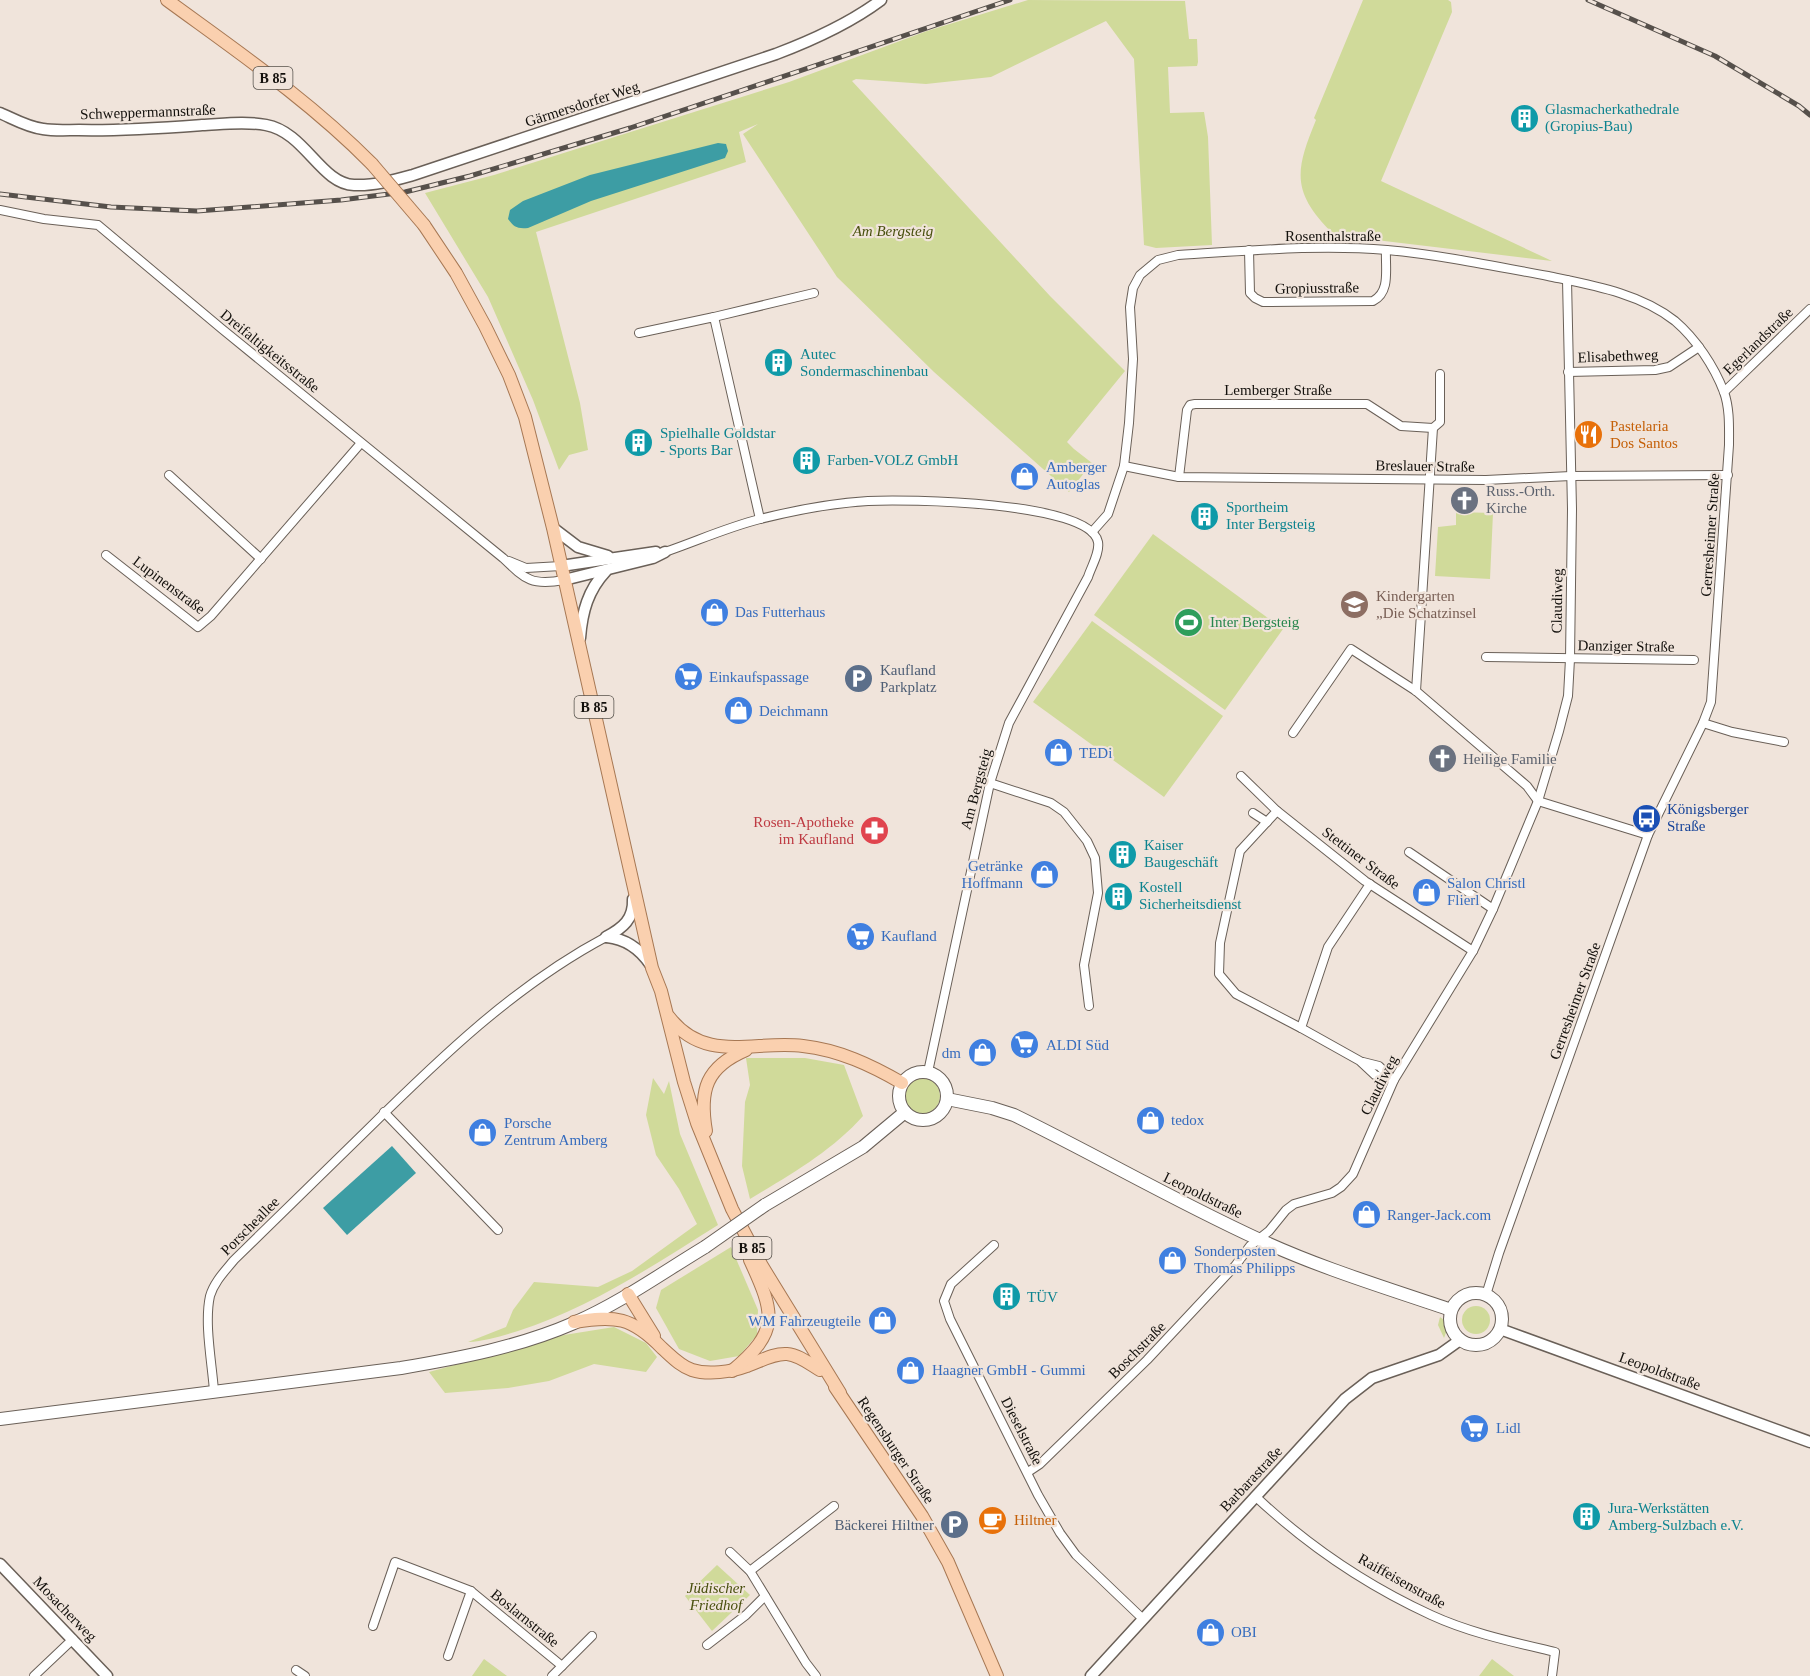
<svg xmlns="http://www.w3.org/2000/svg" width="1810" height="1676" font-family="'Times New Roman',serif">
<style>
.green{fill:#d0da9a}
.water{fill:#3d9da4}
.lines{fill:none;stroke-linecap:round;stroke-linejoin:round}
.minor-casing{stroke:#6a6058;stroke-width:10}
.tertiary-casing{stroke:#6a6058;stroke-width:13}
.secondary-casing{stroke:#6a6058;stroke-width:14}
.primary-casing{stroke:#a77854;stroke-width:14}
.minor{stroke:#fff;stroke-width:8}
.tertiary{stroke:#fff;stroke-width:10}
.secondary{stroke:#fff;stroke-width:12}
.primary{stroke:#fad0af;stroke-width:12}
.rail-casing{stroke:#56504b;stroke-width:5}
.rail{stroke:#f0e4db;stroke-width:3;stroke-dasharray:9;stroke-linecap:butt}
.secondary-bridge-casing{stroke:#6a6058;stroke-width:14;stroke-linecap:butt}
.primary-bridge-casing{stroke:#a77854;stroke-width:14;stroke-linecap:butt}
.secondary-bridge{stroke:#fff;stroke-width:12}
.primary-bridge{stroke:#fad0af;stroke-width:12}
.labels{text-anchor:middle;stroke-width:4.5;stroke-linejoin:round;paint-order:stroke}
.shield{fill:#f0e4db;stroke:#55504a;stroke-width:1.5}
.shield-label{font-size:14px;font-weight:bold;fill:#13100c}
.street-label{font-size:15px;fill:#13100c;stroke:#f0e4db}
.culture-label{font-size:15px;fill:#0d838f;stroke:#f0e4db;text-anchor:start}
.park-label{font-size:15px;font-style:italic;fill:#484f0d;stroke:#f0e4db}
.food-label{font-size:15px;fill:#c56008;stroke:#f0e4db;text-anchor:start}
.shop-label{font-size:15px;fill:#366cbe;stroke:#f0e4db;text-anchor:start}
.worship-label{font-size:15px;fill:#5b616d;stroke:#f0e4db;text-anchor:start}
.education-label{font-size:15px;fill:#785e54;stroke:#f0e4db;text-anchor:start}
.leisure-label{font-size:15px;fill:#27864d;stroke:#f0e4db;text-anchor:start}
.service-label{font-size:15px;fill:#4e5e75;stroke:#f0e4db;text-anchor:start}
.transit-label{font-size:15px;fill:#164399;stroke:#f0e4db;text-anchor:start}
.health-label{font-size:15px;fill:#be3a42;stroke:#f0e4db;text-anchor:end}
</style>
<rect width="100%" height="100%" fill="#f0e4db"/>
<g class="green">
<path d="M1028,0L1185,1L1189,39H1197L1198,62L1197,66L1168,67L1170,113L1204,112L1208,137L1212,245L1156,248L1144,245L1134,59L1106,21L991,77L926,84L856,79L852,81L1050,296L1125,371L1067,442L1074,449L1092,463L1069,492L934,372L837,277L743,134L758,124L739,132L746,162L536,232L580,403L588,450L569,455L559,470L533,400L488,297L425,193L494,175L789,82L927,31Z"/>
<path d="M1363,0H1448L1451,2L1452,12L1381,181L1552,261L1334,235C1292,193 1294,173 1316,120L1314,118Z"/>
<path d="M1456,512L1493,513L1490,579L1435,576L1438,527L1456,525Z"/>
<path d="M1153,534L1283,629L1225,710L1094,615Z"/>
<path d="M1092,621L1223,716L1164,797L1033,702Z"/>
<path d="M746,1058H805L844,1065L863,1116C832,1151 790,1175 750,1199L742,1166L745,1102L750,1085Z"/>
<circle cx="922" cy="1096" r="18"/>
<path d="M653,1078L664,1094L669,1081L680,1134L718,1225C654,1265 590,1308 518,1331C501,1336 486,1341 468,1342L506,1327L513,1310L534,1282L598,1287L632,1271L697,1224L679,1189L656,1155L646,1115Z"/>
<path d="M731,1247L758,1310L757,1335L739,1356L710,1361L679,1349L656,1308L661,1290Z"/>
<circle cx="1476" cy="1320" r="14"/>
<path d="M1440,1317L1444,1320L1448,1327L1444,1338L1438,1325Z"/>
<path d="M614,1327L646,1343L657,1357L646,1372L594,1364L549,1381L508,1388L445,1393L429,1372L564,1335Z"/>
<path d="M717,1565L750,1595L712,1631L685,1596Z"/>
<path d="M484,1659L507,1676H472Z"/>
<path d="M1492,1659L1514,1676H1479Z"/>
</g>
<g class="water">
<path d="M718,143L726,144L728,151L725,158L591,201L528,228C517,229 514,227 508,219L510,210L523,201L590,175Z"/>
<path d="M392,1146L416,1173L347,1235L323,1208Z"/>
</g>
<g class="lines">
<defs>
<g id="minor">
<path d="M0,210L44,219L98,225L222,329L503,558C526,580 532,586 564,580"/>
<path d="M1249,250L1250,293L1255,298L1263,302L1373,301C1391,292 1385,268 1386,250"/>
<path d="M714,317L814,293"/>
<path d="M639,333L714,317L760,519"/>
<path d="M1568,372L1655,370L1669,367L1699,347"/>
<path d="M1724,392L1810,309"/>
<path d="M1124,466L1179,477L1486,480L1571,476L1728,475"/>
<path d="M169,475L261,559"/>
<path d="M1179,477L1187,410L1190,405L1195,404H1367L1401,426L1433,428"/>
<path d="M1092,532L1108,514L1124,466L1129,423L1133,359L1130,307L1133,288L1140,275L1158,260L1178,255C1247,251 1318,244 1387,250C1441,255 1494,266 1548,276C1591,285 1640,293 1675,321C1696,339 1714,366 1724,392C1730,409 1729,428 1729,445L1711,702L1703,723L1648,835L1499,1253L1486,1295"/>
<path d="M665,552C697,541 728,527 760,519C792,511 835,503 868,501C904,499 1090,501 1098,542C1100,553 1091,567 1088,577L1009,723L990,783L928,1072"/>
<path d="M106,555L198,627L211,616L361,443"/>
<path d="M509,561L526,568L561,566"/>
<path d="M1486,657L1694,660"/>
<path d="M1416,691L1433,428L1440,422V374"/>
<path d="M1703,723L1732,732L1784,742"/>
<path d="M1293,733L1351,649L1416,691L1527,786L1538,801L1648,835"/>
<path d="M1241,776L1277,811L1365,881L1473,951"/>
<path d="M990,783L1051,803L1064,812L1087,841L1095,858L1098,893L1084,965L1089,1006"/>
<path d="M1277,811L1240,851L1220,943L1219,974L1236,994L1301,1028"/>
<path d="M1253,813L1267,822"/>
<path d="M1409,852L1493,909"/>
<path d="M1370,884L1328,947L1301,1028L1360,1061L1375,1075L1394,1080"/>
<path d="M1363,1062L1379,1066L1392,1079"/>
<path d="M384,1112L498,1230"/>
<path d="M994,1245L951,1284L944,1301L950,1319L1038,1495L1060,1533L1076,1555L1143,1619"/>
<path d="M214,1391C212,1363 204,1323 210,1296C214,1282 225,1271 234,1260C278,1217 321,1175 365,1132C439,1059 514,986 606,937"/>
<path d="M1028,1472L1040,1464L1147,1360L1235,1266L1250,1246L1269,1231L1286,1210L1294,1204L1332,1193L1341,1187L1353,1174L1394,1080L1473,951L1493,909L1538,801L1559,731L1568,696L1570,659L1572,509L1567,280"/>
<path d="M1255,1496C1306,1544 1368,1586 1431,1615C1470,1633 1513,1642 1555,1652L1552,1676"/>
<path d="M730,1552L750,1571L806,1663L816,1676"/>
<path d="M750,1571L834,1506"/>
<path d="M373,1626L395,1562L471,1591L562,1666"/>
<path d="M707,1645L746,1615L765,1596"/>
<path d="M448,1656L471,1591"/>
<path d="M296,1670L305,1676"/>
<path d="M34,1676L73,1639"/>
<path d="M552,1676L592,1636"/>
</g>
<g id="tertiary">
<path d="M0,113C14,119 27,127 43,129C54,131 67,130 79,130C121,131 161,128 202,125C223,124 246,121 266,125C305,132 321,184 354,185C374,186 395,180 413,175L776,54C813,40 849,24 881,0"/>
<path d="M553,528L578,547L608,556"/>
<path d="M561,566L656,552"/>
<path d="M564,580L653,558L665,552"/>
<path d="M580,638C582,612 588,590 606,571"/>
<path d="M606,937C623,928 634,919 633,899"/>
<path d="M607,937C626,939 639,948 650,964"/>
<path d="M1500,1329L1810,1442"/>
<path d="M0,1564L107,1676"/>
<path d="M1091,1676L1345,1399L1372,1378L1439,1355L1460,1340"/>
</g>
<g id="secondary">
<circle cx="923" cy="1096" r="24"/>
<path d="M947,1099L992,1108L1014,1115C1096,1155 1175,1201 1258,1239C1320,1268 1387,1288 1451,1310"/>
<path d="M765,1205L863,1147L905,1112"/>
<circle cx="1476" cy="1319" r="26"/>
<path d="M0,1419L401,1368C460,1358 519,1347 574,1323C620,1303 662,1273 705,1247"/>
</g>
<g id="primary">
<path d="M167,0C238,52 310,101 372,164"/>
<path d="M424,225L456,273L485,326L509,375L525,417L553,528L652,968L661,991L684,1082L697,1123L732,1209L762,1266L840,1393"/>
<path d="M669,1017C705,1064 754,1040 803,1046C839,1050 871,1065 902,1083"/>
<path d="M706,1131C699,1090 706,1067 746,1050"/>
<path d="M628,1294L654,1336"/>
<path d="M574,1322C615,1315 632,1317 662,1348C671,1356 680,1366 692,1370C708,1375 731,1372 747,1366C759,1362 773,1353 787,1354C799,1355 810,1364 820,1370"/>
<path d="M732,1371C780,1331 775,1314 750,1260"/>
<path d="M835,1387L922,1516L948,1562L997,1676"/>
</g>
</defs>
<use href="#minor" class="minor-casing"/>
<use href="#tertiary" class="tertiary-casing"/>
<use href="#secondary" class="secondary-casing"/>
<use href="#primary" class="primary-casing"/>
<use href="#minor" class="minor"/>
<use href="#tertiary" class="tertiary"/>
<use href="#secondary" class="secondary"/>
<use href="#primary" class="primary"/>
<defs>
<g id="rail">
<path d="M1588,0L1715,56L1799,106L1810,115"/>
<path d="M0,194L111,207L197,211L341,200L405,192L470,176L630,128L1010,0"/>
</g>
</defs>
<use href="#rail" class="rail-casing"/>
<use href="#rail" class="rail"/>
<defs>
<path id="secondary-bridge" d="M705,1247L765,1205"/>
<path id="primary-bridge" d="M372,164L424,225"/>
</defs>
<use href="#secondary-bridge" class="secondary-bridge-casing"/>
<use href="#primary-bridge" class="primary-bridge-casing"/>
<use href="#secondary-bridge" class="secondary-bridge"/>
<use href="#primary-bridge" class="primary-bridge"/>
</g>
<defs>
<symbol id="building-disc" viewBox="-11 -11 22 22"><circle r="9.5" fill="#0f9aa8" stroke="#f0e4db"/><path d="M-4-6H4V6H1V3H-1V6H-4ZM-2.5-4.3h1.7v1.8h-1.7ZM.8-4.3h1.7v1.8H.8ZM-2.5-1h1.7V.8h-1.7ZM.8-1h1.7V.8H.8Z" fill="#fff"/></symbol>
<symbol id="restaurant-disc" viewBox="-11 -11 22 22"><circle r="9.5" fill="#e8710a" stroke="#f0e4db"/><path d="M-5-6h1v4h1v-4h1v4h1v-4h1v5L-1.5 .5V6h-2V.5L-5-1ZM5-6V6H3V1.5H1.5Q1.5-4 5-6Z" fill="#fff"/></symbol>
<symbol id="shop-disc" viewBox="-11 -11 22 22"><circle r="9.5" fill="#3f7fe0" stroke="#f0e4db"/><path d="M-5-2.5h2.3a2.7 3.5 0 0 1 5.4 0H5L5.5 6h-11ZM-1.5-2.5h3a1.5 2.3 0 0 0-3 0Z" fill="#fff"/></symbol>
<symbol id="church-disc" viewBox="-11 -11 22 22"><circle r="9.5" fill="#6b7280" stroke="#f0e4db"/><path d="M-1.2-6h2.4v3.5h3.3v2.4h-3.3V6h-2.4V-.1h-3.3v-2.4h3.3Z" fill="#fff"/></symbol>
<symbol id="school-disc" viewBox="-11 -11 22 22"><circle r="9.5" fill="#8d6e63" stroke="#f0e4db"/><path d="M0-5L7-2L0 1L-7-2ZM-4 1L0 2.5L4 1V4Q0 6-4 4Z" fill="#fff"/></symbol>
<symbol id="stadium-disc" viewBox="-11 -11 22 22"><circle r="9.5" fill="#2e9e5b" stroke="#f0e4db"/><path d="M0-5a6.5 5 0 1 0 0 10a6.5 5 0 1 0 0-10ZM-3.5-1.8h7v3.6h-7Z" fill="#fff"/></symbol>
<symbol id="supermarket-disc" viewBox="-11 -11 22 22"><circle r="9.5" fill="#3f7fe0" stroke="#f0e4db"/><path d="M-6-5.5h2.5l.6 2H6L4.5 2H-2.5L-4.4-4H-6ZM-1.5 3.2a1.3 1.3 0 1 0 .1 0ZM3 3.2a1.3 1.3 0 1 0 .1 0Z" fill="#fff"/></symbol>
<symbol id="parking-disc" viewBox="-11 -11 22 22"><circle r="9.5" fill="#5c6f8a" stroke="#f0e4db"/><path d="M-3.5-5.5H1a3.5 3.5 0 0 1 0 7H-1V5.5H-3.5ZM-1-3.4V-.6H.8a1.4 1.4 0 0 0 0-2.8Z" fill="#fff"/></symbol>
<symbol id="bus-disc" viewBox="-11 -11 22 22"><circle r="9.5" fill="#1a4fb4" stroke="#f0e4db"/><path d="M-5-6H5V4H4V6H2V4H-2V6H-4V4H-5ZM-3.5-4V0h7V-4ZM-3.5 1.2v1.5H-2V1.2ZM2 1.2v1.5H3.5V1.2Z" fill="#fff"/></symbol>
<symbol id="pharmacy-disc" viewBox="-11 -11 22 22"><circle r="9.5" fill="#e0444e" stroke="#f0e4db"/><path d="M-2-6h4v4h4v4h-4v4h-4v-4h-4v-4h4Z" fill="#fff"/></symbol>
<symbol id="cafe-disc" viewBox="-11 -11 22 22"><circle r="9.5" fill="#e8710a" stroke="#f0e4db"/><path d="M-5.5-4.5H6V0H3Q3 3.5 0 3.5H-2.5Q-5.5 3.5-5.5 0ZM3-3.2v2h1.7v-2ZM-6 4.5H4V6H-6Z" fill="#fff"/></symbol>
</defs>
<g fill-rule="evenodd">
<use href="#building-disc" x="1508" y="102" width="33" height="33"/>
<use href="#building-disc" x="762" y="346" width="33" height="33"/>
<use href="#restaurant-disc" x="1572" y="418" width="33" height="33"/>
<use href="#building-disc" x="622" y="426" width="33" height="33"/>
<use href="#building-disc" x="790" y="444" width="33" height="33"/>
<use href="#shop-disc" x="1008" y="460" width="33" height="33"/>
<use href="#church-disc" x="1448" y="484" width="33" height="33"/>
<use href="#building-disc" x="1188" y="500" width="33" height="33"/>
<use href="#school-disc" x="1338" y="588" width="33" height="33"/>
<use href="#shop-disc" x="698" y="596" width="33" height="33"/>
<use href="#stadium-disc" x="1172" y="606" width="33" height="33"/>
<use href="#supermarket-disc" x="672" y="660" width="33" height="33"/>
<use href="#parking-disc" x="842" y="662" width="33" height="33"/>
<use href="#shop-disc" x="722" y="694" width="33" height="33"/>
<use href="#shop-disc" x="1042" y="736" width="33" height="33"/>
<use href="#church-disc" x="1426" y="742" width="33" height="33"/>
<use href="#bus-disc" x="1630" y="802" width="33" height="33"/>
<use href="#pharmacy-disc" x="858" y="814" width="33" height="33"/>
<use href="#building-disc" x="1106" y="838" width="33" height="33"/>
<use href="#shop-disc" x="1028" y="858" width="33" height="33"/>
<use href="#shop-disc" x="1410" y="876" width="33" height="33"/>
<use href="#building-disc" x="1102" y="880" width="33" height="33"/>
<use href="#supermarket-disc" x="844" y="920" width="33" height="33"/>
<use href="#supermarket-disc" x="1008" y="1028" width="33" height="33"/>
<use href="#shop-disc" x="966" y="1036" width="33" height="33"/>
<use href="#shop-disc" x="1134" y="1104" width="33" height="33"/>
<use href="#shop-disc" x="466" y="1116" width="33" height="33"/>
<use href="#shop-disc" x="1350" y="1198" width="33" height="33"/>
<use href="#shop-disc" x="1156" y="1244" width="33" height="33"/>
<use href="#building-disc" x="990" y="1280" width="33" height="33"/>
<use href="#shop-disc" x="866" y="1304" width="33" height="33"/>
<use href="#shop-disc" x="894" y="1354" width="33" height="33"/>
<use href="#supermarket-disc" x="1458" y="1412" width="33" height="33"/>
<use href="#building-disc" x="1570" y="1500" width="33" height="33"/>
<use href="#cafe-disc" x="976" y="1504" width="33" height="33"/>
<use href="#parking-disc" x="938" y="1508" width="33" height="33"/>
<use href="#shop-disc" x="1194" y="1616" width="33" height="33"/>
</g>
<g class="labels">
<g class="shield">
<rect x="253.5" y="67" width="39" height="22" rx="4.5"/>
<rect x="574.5" y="696" width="39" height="22" rx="4.5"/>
<rect x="732.5" y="1237" width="39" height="22" rx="4.5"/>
</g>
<g class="shield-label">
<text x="273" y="83">B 85</text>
<text x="594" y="712">B 85</text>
<text x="752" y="1253">B 85</text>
</g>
<g class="street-label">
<text transform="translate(582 104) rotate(-18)" y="5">Gärmersdorfer Weg</text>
<text transform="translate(148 112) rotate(-2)" y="5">Schweppermannstraße</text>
<text x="1333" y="241">Rosenthalstraße</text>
<text transform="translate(1317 288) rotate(-1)" y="5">Gropiusstraße</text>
<text transform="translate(1758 341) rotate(-44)" y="5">Egerlandstraße</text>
<text transform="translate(270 351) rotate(39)" y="5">Dreifaltigkeitsstraße</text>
<text transform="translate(1618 356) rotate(-2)" y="5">Elisabethweg</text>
<text x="1278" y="395">Lemberger Straße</text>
<text transform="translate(1425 466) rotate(1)" y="5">Breslauer Straße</text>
<text transform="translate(1710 535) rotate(-86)" y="5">Gerresheimer Straße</text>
<text transform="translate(169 585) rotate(37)" y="5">Lupinenstraße</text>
<text transform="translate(1557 601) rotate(-89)" y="5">Claudiweg</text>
<text transform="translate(1626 646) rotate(1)" y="5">Danziger Straße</text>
<text transform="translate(976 789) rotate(-75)" y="5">Am Bergsteig</text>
<text transform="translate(1361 858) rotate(37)" y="5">Stettiner Straße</text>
<text transform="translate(1575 1001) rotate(-70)" y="5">Gerresheimer Straße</text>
<text transform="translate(1379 1085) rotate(-63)" y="5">Claudiweg</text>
<text transform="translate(1203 1195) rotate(26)" y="5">Leopoldstraße</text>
<text transform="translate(250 1226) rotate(-45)" y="5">Porscheallee</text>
<text transform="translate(1137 1350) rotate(-45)" y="5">Boschstraße</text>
<text transform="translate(1660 1371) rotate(20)" y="5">Leopoldstraße</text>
<text transform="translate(1022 1431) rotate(63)" y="5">Dieselstraße</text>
<text transform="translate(896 1450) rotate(56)" y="5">Regensburger Straße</text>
<text transform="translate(1251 1479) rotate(-47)" y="5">Barbarastraße</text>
<text transform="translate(1402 1581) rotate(29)" y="5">Raiffeisenstraße</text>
<text transform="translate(65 1609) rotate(46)" y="5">Mosacherweg</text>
<text transform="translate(525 1618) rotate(39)" y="5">Boslarnstraße</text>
</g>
<g class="culture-label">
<text x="1545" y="114">Glasmacherkathedrale<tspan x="1545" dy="17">(Gropius-Bau)</tspan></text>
<text x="800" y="359">Autec<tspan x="800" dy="17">Sondermaschinenbau</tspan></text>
<text x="660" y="438">Spielhalle Goldstar<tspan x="660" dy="17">- Sports Bar</tspan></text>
<text x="827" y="465">Farben-VOLZ GmbH</text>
<text x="1226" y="512">Sportheim<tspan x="1226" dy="17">Inter Bergsteig</tspan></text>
<text x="1144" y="850">Kaiser<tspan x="1144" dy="17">Baugeschäft</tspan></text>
<text x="1139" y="892">Kostell<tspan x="1139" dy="17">Sicherheitsdienst</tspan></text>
<text x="1027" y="1302">TÜV</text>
<text x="1608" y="1513">Jura-Werkstätten<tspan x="1608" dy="17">Amberg-Sulzbach e.V.</tspan></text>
</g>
<g class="park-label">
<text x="893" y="236">Am Bergsteig</text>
<text x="716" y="1593">Jüdischer<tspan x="716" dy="17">Friedhof</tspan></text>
</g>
<g class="food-label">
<text x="1610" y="431">Pastelaria<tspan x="1610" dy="17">Dos Santos</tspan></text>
<text x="1014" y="1525">Hiltner</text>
</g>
<g class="shop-label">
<text x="1046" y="472">Amberger<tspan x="1046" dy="17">Autoglas</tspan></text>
<text x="735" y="617">Das Futterhaus</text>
<text x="709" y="682">Einkaufspassage</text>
<text x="759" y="716">Deichmann</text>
<text x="1079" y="758">TEDi</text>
<text x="1023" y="871" text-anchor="end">Getränke<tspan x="1023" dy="17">Hoffmann</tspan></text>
<text x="1447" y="888">Salon Christl<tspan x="1447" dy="17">Flierl</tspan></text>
<text x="881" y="941">Kaufland</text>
<text x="1046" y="1050">ALDI Süd</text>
<text x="961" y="1058" text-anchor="end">dm</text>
<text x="1171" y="1125">tedox</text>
<text x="504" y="1128">Porsche<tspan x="504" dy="17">Zentrum Amberg</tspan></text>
<text x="1387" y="1220">Ranger-Jack.com</text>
<text x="1194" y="1256">Sonderposten<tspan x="1194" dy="17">Thomas Philipps</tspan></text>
<text x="861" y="1326" text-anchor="end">WM Fahrzeugteile</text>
<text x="932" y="1375">Haagner GmbH - Gummi</text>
<text x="1496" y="1433">Lidl</text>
<text x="1231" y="1637">OBI</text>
</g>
<g class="worship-label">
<text x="1486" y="496">Russ.-Orth.<tspan x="1486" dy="17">Kirche</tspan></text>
<text x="1463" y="764">Heilige Familie</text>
</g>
<g class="education-label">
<text x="1376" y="601">Kindergarten<tspan x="1376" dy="17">„Die Schatzinsel</tspan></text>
</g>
<g class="leisure-label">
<text x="1210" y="627">Inter Bergsteig</text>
</g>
<g class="service-label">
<text x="880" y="675">Kaufland<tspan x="880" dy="17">Parkplatz</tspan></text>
<text x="934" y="1530" text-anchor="end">Bäckerei Hiltner</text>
</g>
<g class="transit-label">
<text x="1667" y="814">Königsberger<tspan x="1667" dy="17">Straße</tspan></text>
</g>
<g class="health-label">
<text x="854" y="827">Rosen-Apotheke<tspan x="854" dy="17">im Kaufland</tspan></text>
</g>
</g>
</svg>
